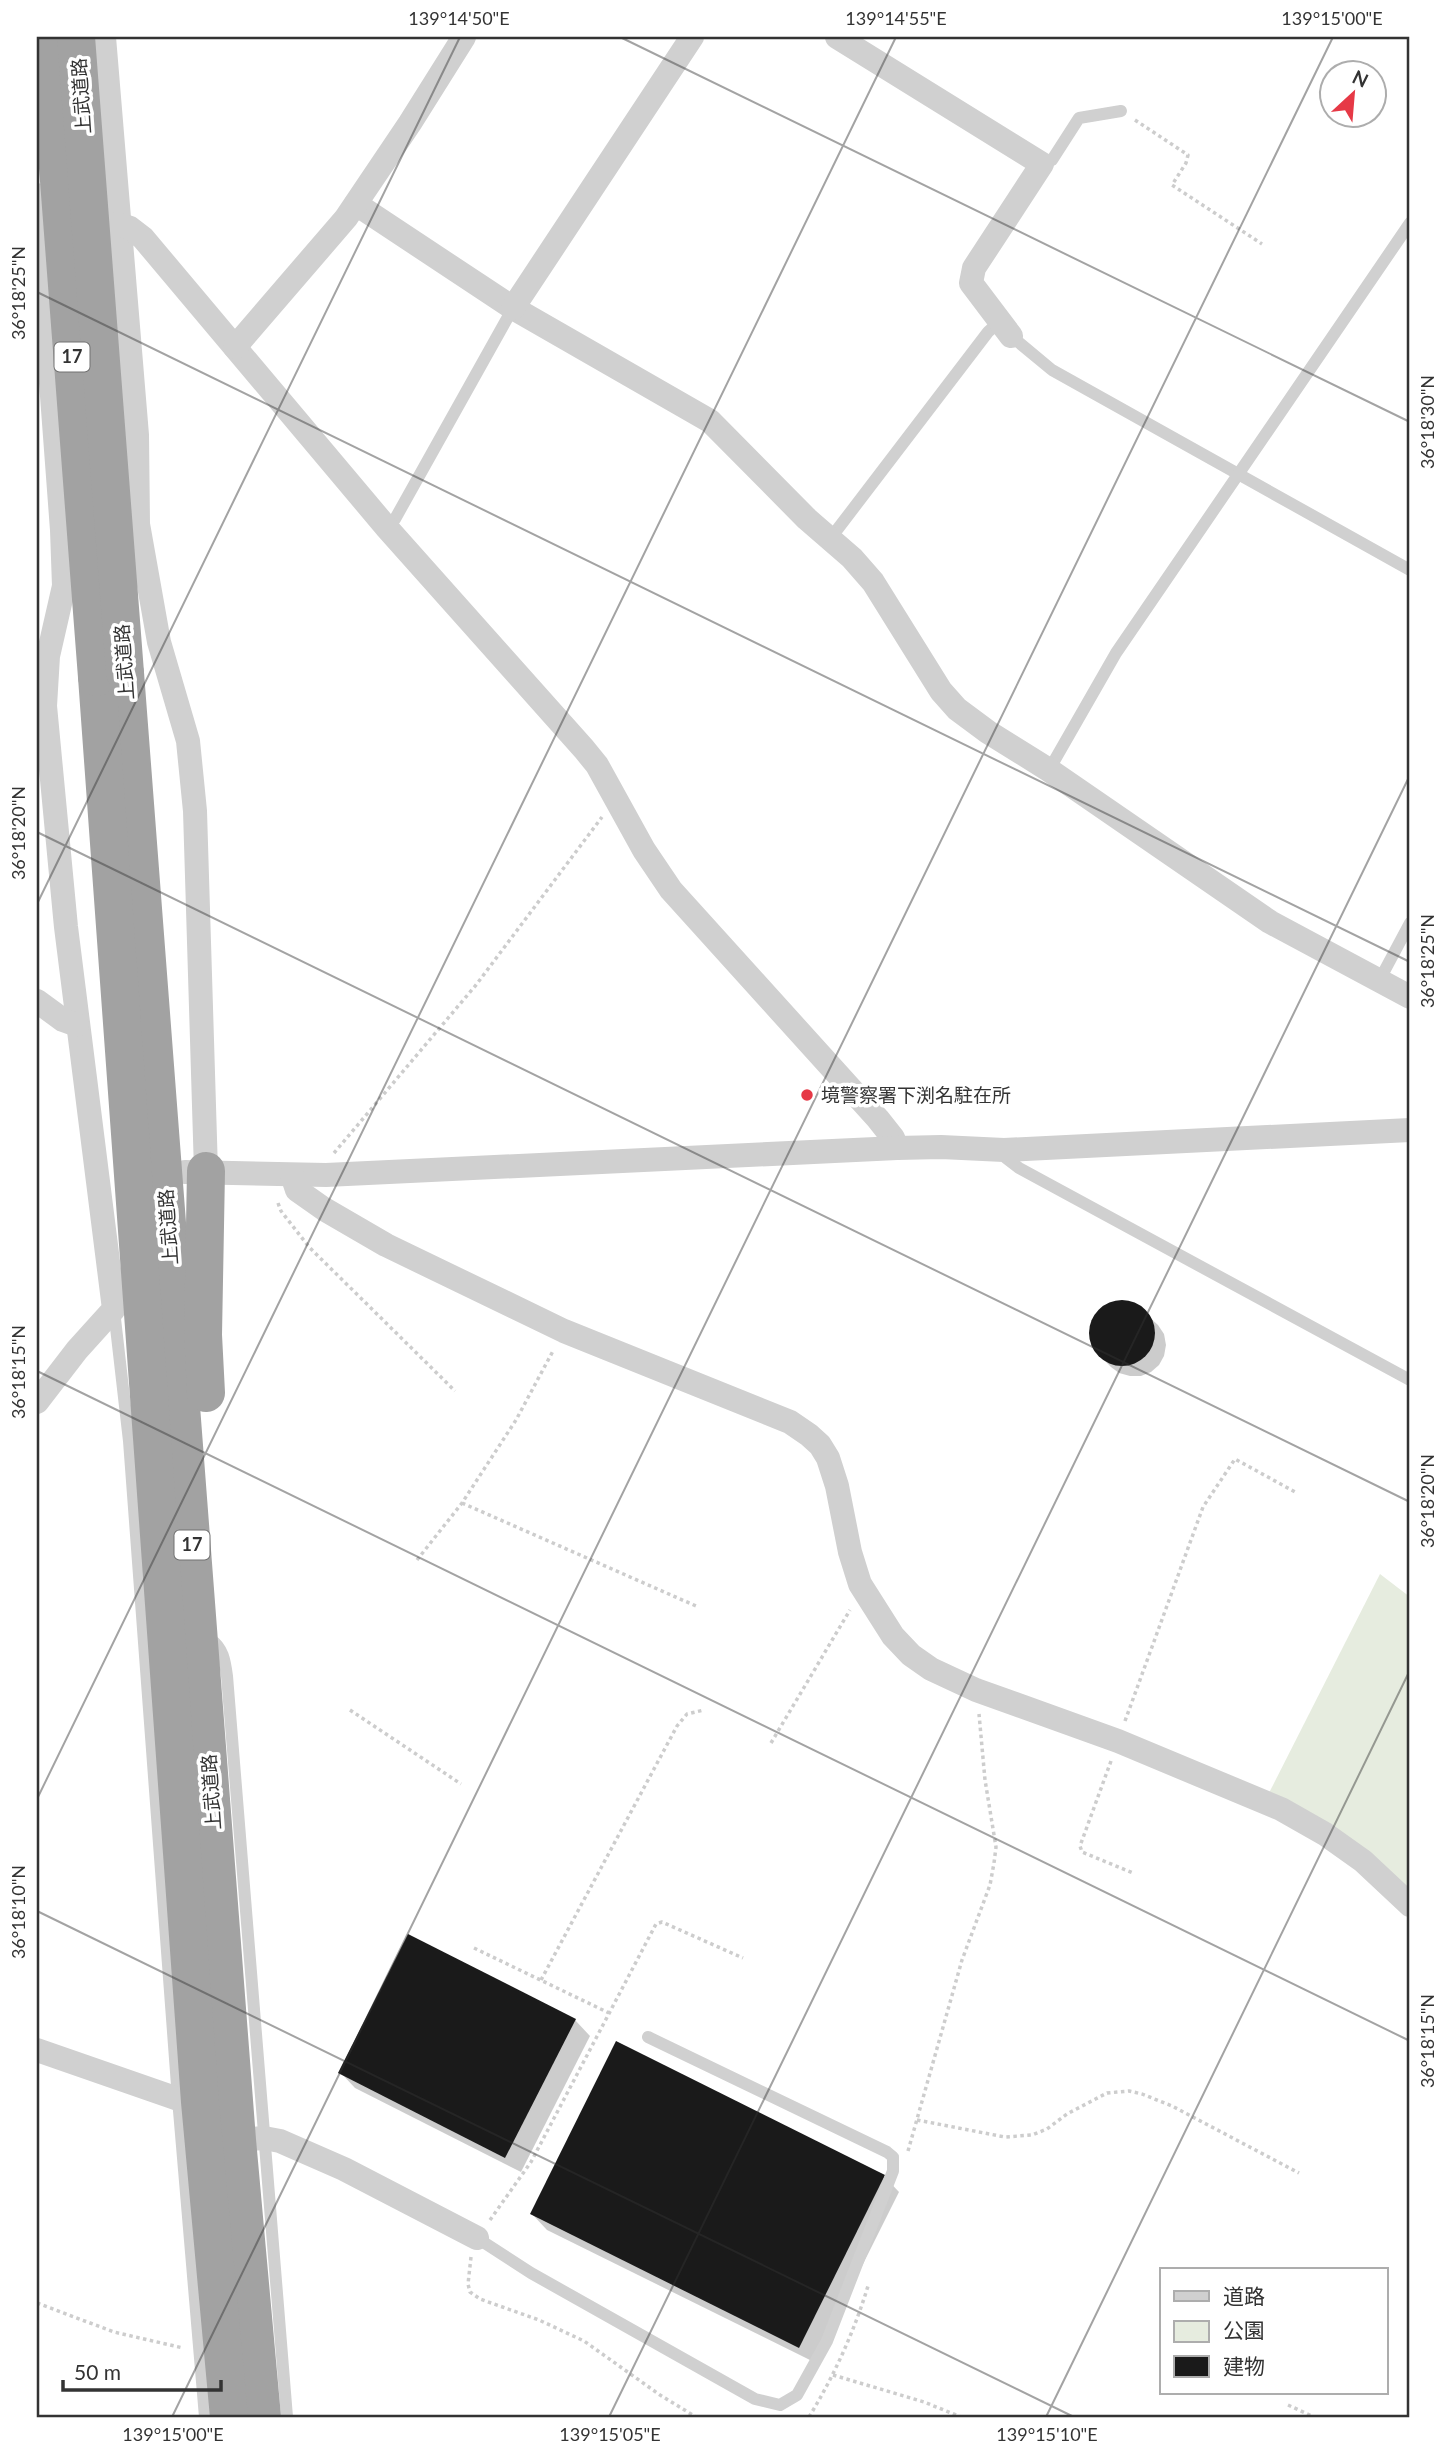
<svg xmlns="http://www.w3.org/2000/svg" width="1447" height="2454" font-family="Lato,'Noto Sans JP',sans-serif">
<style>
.green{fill:#e6ecdf}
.shadow{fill:#0003}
.building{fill:#1a1a1a}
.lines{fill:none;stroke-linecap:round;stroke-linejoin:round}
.path{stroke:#cdcdcd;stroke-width:3.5;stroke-dasharray:3.5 3.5;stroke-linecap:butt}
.service{stroke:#d0d0d0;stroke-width:12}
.minor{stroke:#d0d0d0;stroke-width:24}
.trunk{stroke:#a2a2a2;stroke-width:38}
.trunk-bridge{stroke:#a2a2a2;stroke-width:38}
.ticks{fill:none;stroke:#333;stroke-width:2;stroke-opacity:0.45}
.poi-dot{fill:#e63946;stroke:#fff;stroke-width:2.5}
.labels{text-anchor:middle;stroke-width:7;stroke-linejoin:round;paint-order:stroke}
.shield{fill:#fff;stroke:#707070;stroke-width:2}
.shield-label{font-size:18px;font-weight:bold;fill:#333}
.street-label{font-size:19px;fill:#333;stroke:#fff}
.poi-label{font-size:19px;fill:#333;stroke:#fff;text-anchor:start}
.neatline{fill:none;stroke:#333;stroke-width:2.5}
.ticks-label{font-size:18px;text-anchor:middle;fill:#333}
</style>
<rect width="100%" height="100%" fill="#fff"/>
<path class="green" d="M1380,1574L1410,1597V1894L1269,1793Z"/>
<g class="shadow">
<path d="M1118,1302L1137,1306L1158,1325L1164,1334L1166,1345L1164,1356L1159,1365L1151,1372L1141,1376H1130L1119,1373L1111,1367L1099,1355L1091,1337L1094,1318L1100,1310Z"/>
<path d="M575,2020L590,2036L521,2172L355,2088L340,2072Z"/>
<path d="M884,2176L899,2192L814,2362L547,2230L532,2214Z"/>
</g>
<g class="building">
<circle cx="1122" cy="1333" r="33"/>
<path d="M408,1934L576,2019L505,2158L338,2073Z"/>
<path d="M616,2041L885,2175L799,2348L530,2214Z"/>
</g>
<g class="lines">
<g class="path">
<path d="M1135,120L1188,155L1186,163L1172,185L1262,244"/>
<path d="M334,1153L476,985L602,817"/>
<path d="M278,1203L281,1211L309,1247L455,1391"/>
<path d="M462,1503L696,1606"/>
<path d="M417,1560L462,1503L516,1420L553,1351"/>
<path d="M350,1710L461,1784"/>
<path d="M1125,1721L1203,1507L1235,1459L1297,1493"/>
<path d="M771,1743L850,1610"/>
<path d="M1111,1761L1080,1846L1082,1852L1133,1873"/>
<path d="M474,1948L609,2013"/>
<path d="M541,1980L677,1726L687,1714L704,1710"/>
<path d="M917,2120L1005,2137L1032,2135L1047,2129L1067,2114L1107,2093L1129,2091L1142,2094L1172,2106L1299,2173"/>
<path d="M908,2151L962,1960L990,1885L994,1863L996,1847L985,1780L979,1714"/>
<path d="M490,2220L531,2162L656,1924L662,1922L743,1958"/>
<path d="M471,2257L468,2284L470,2292L480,2299L539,2320L584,2341L660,2395L696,2417"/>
<path d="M37,2303L114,2332L183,2348"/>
<path d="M833,2375L924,2402L961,2417"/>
<path d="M1288,2405L1314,2417"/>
<path d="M809,2417C834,2376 854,2332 868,2286"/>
</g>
<g class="service">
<path d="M1042,164L1052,160L1079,118L1121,111"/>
<path d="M1011,336L1052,370L1410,570"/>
<path d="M387,528L395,519L513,308"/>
<path d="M830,539L988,332L1000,321"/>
<path d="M1049,770L1116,653L1410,223"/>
<path d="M1379,981L1410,923"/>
<path d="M1004,1151L1006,1158L1019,1168L1410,1380"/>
<path d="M114,1310L129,1441L178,2099L205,2417"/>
<path d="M210,1639C223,1647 225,1661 227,1676L287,2417"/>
<path d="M477,2238L531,2273L755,2399L780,2405L797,2395L827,2341L893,2171V2157L887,2152L648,2037"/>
</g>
<g class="minor">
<path d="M104,37L137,435L138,524L159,642L188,741L195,811L206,1171"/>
<path d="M837,37L1042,164L974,268L971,283L1011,336"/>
<path d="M37,195L62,530L64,586L48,656L45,706L66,927L114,1309L77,1350L37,1402"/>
<path d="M356,204L513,308L710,421L807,519L852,558L873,582L941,691L957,709L988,732L1049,770L1270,922L1410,997"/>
<path d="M40,226L118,224L130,228L143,238L387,528L584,749L597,765L644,850L671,890L878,1119L893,1138L897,1148"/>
<path d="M513,308L692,37"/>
<path d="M235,347L346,218L410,123L464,37"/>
<path d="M37,1001L63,1020L77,1025"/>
<path d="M185,1172L326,1175L897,1148L941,1147L1004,1150L1410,1130"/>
<path d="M292,1175L297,1190L324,1209L386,1245L564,1331L790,1422L809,1435L820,1445L828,1458L837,1486L850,1552L860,1584L893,1636L911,1655L931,1669L976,1690L1118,1741L1281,1809L1325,1834L1363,1861L1410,1905"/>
<path d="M37,2050L178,2099L190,2103L200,2102"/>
<path d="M237,2140L264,2138L280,2141L344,2169L477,2238"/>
</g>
<g class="trunk">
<path d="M125,673L237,2140L262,2417"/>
<path d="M97,677L200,2102L229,2417"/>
<path d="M206,1171L203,1335L206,1393"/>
</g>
<g class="trunk-bridge">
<path d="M48,37L97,677"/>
<path d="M76,37L125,673"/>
</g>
</g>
<path class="ticks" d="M620,37L1410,422M37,292L1410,962M37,832L1410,1502M37,904L460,37M37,1371L1410,2041M37,1799L896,37M37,1911L1074,2417M172,2417L1333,37M609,2417L1410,775M1046,2417L1410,1670"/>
<circle class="poi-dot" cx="807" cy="1095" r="7"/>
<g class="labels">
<g class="shield">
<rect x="54.5" y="342.5" width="35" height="29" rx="5"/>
<rect x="174.5" y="1530.5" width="35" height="29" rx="5"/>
</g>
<g class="shield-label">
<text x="72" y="363">17</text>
<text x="192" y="1551">17</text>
</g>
<g class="street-label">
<text transform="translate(81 96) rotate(-94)" y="7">上武道路</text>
<text transform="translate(124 662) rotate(-94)" y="7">上武道路</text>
<text transform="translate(168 1227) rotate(-94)" y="7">上武道路</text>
<text transform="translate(211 1792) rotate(-94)" y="7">上武道路</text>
</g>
<g class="poi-label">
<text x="821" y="1102">境警察署下渕名駐在所</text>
</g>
</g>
<rect width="1447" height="2454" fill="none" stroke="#ffffff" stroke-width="77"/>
<rect x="1160" y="2268" width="228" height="126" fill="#ffffff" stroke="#adadad" stroke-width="2"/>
<rect x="1174" y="2291" width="35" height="10" fill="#d0d0d0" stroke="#adadad" stroke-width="2"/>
<text x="1223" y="2304" font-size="21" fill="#333333">道路</text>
<rect x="1174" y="2321" width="35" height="21" fill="#e6ecdf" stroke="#adadad" stroke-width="2"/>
<text x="1223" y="2338" font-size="21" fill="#333333">公園</text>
<rect x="1174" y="2356" width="35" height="21" fill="#1a1a1a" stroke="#adadad" stroke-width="2"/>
<text x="1223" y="2374" font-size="21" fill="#333333">建物</text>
<g transform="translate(1353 94) rotate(26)"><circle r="33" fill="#ffffff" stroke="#adadad" stroke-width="2"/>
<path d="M0-5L12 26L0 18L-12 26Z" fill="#e63946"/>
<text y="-10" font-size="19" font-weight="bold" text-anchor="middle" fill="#333333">N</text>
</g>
<path d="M63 2380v10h158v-10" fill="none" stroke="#333333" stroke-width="3.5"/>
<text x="74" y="2380" font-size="21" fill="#333333" stroke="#ffffff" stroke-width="5" paint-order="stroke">50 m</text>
<rect x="38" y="38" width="1370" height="2378" class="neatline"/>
<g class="ticks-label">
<text x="459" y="25">139°14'50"E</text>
<text x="896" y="25">139°14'55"E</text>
<text x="1332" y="25">139°15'00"E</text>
<text transform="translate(19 293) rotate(-90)" y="6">36°18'25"N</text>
<text transform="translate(1428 422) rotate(-90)" y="6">36°18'30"N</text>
<text transform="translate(19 833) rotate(-90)" y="6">36°18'20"N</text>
<text transform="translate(1428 961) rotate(-90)" y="6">36°18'25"N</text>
<text transform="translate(19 1372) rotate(-90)" y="6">36°18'15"N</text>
<text transform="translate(1428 1501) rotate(-90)" y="6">36°18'20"N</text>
<text transform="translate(19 1912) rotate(-90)" y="6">36°18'10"N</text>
<text transform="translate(1428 2041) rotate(-90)" y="6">36°18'15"N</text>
<text x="173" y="2441">139°15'00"E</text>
<text x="610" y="2441">139°15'05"E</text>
<text x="1047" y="2441">139°15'10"E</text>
</g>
</svg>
